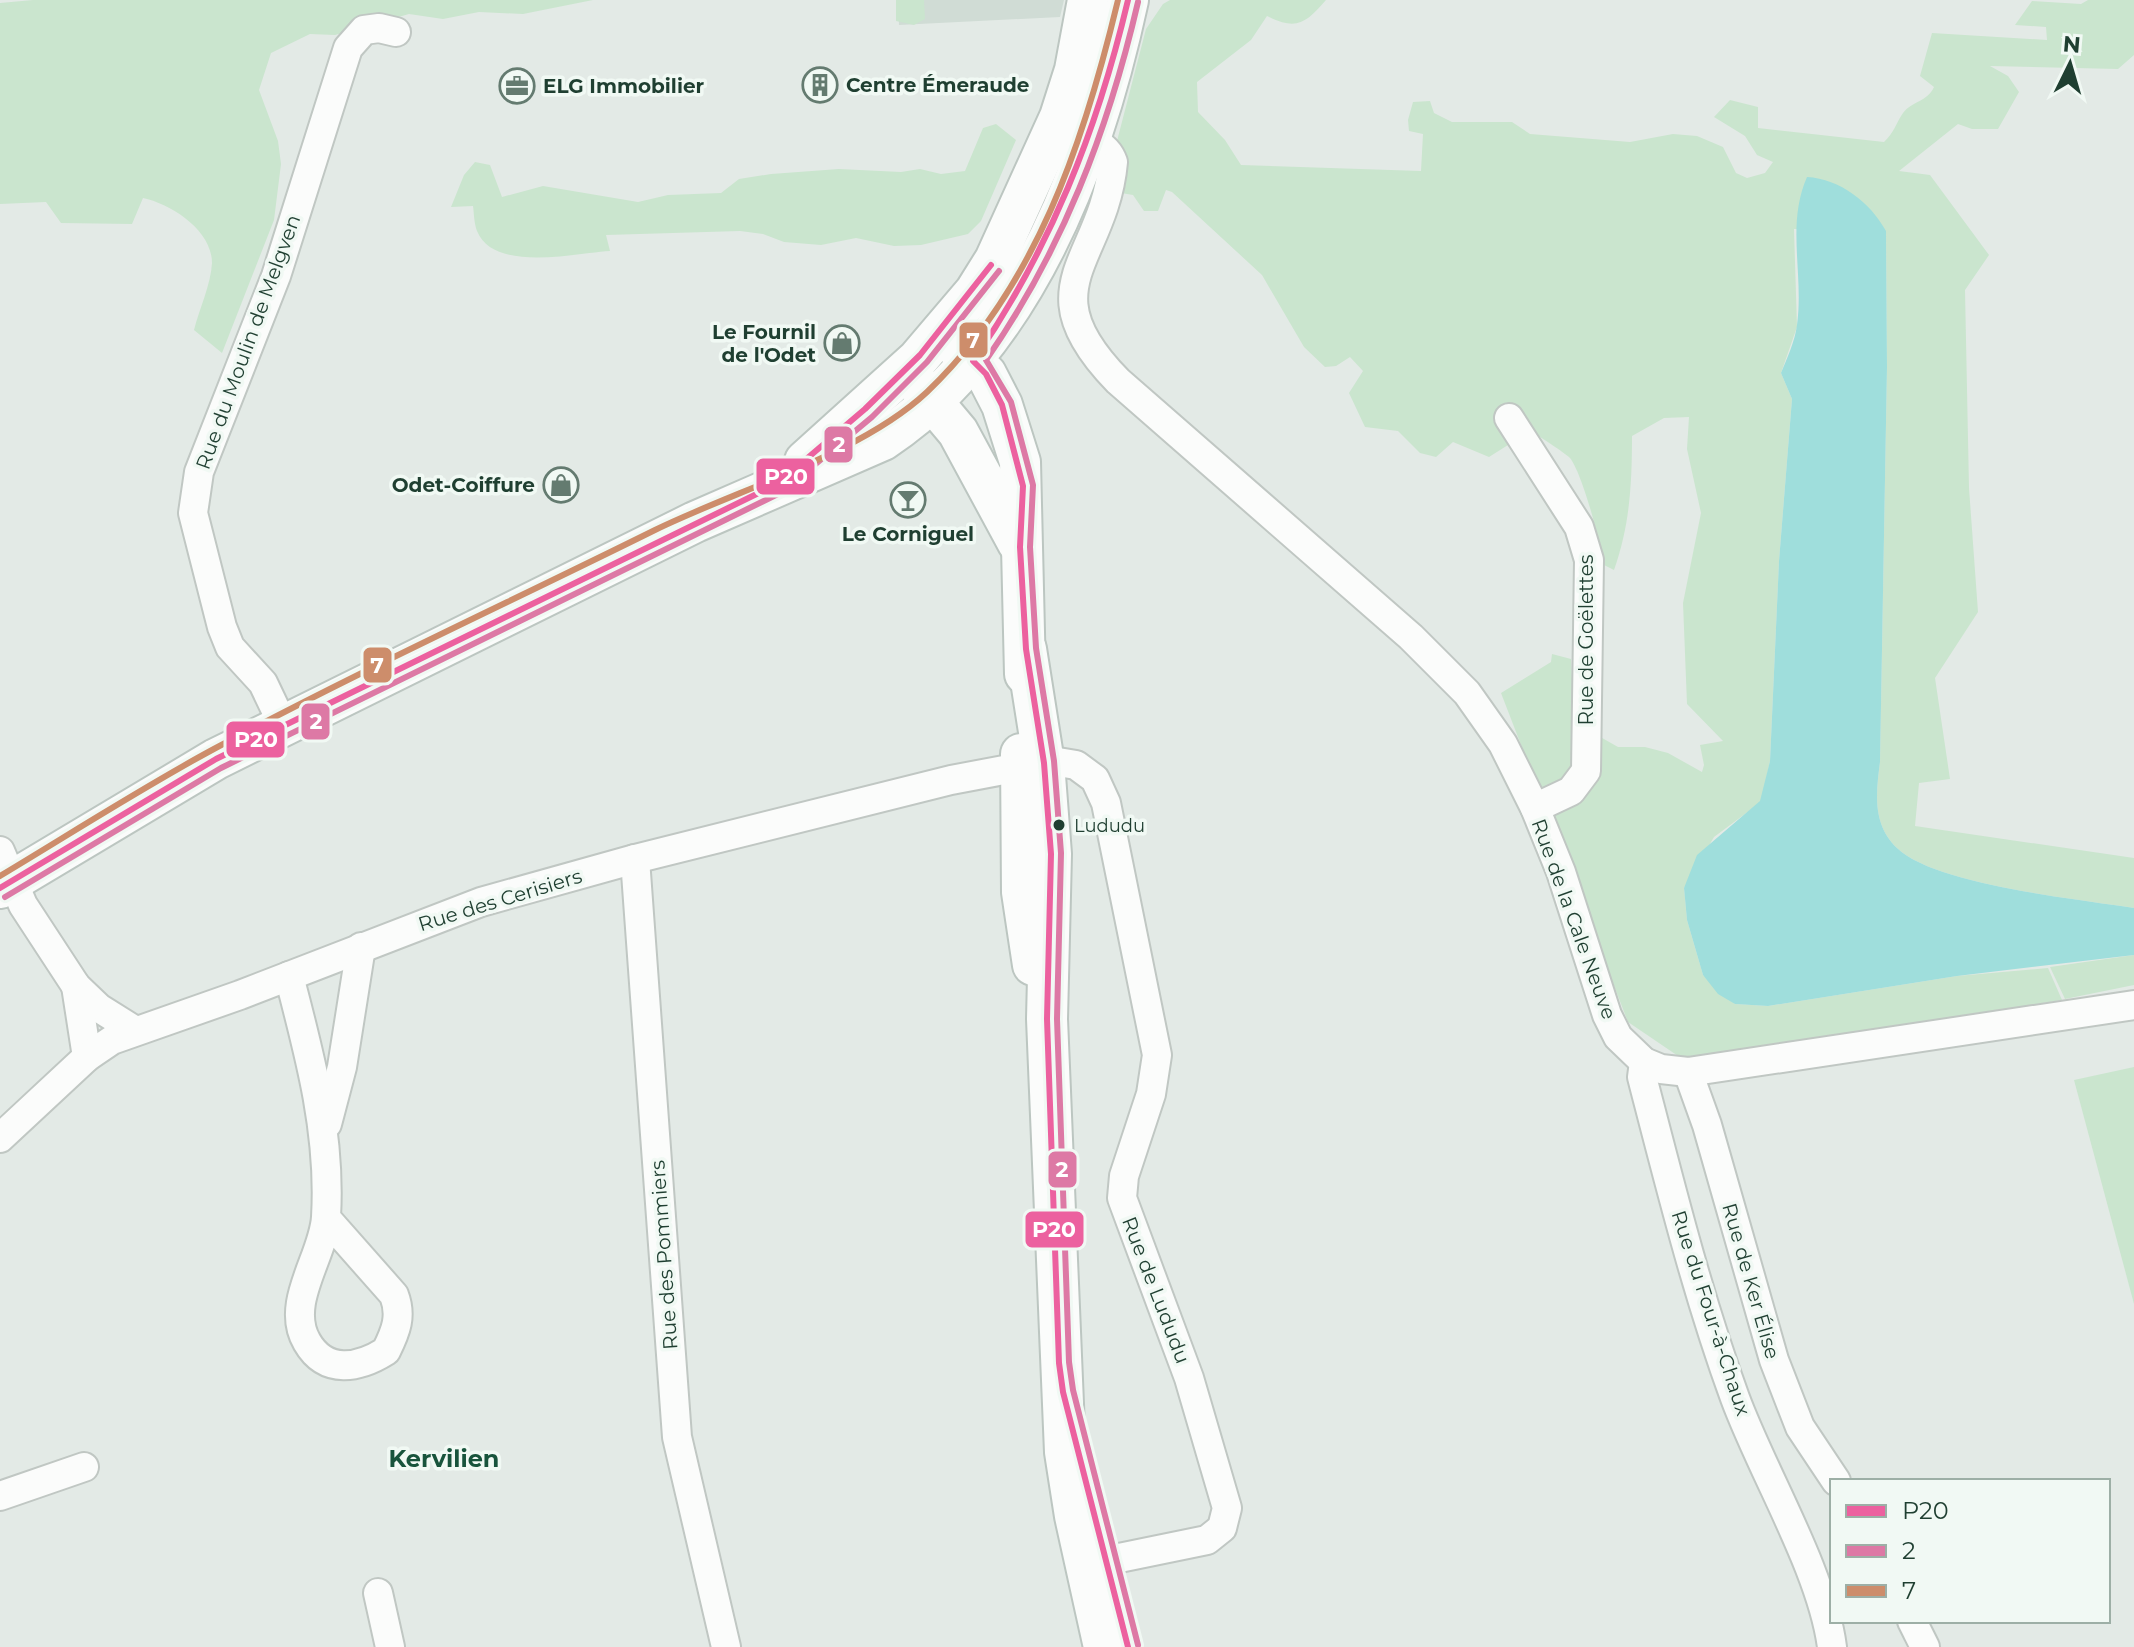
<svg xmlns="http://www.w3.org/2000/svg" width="2134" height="1647" font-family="Montserrat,sans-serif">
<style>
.built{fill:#d0dcd5}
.green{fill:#cae5ce}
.water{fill:#9fdedc}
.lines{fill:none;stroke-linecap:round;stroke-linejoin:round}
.street-casing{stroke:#c0c7c3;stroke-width:32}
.secondary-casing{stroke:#bcc6c1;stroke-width:44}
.street{stroke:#fbfcfb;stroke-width:28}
.secondary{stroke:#fbfcfb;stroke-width:40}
.bus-1-casing{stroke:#f1f9f4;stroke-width:12}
.bus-2-casing{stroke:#f1f9f4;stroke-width:12}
.bus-3-casing{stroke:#f1f9f4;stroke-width:12}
.bus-1{stroke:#ec619f;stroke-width:6}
.bus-2{stroke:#dd79a5;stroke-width:6}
.bus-3{stroke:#cd8d6b;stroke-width:6}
.bus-dot{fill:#1f3f31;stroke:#f1f9f4;stroke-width:3}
.labels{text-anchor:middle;stroke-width:7;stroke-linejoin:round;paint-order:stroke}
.bus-label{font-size:18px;fill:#1f3f31;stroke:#f1f9f4;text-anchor:start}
.poi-label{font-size:20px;font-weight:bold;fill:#1f3f31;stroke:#f1f9f4;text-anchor:start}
.street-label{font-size:20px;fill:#1f3f31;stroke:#f1f9f4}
.quarter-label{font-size:24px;font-weight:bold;fill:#18543c;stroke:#f1f9f4}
.line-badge{stroke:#f1f9f4;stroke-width:3}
.badge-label{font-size:22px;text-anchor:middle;font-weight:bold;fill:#fff}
</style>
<rect width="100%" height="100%" fill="#e3eae6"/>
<path class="built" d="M898,0H1064L1060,17L899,25Z"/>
<g class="green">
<path d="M33,0H593L523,14L479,12L443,19L409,14L335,35L310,34L271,53L259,90L278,141L281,164L274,220L222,353L194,330C199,310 211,284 212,263C212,230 171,204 143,198L132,224L61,223L46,202L0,204V3Z"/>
<path d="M896,0H924L925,19L914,25L896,21Z"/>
<path d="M1170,0H1326C1306,23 1297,31 1267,16L1251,40L1197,82L1198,112L1225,140L1241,165L1421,171L1423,134L1409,131L1408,120L1413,102L1430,101L1434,113L1452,122H1512L1530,134L1630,142L1673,134L1697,136L1723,147L1736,173L1747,178L1765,173L1773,162L1757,155L1745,136L1714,117L1730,100L1758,107V128L1884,142C1894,133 1896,123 1903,113C1912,101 1927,102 1934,87L1920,76L1932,33L2047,40L2046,27L2015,25L2032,1L2081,4L2088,0H2134V55L2118,69L1990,66L2008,76L2019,92L1998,129H1972L1958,124L1899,171L1930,175L1989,255L1965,290L1969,488L1978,612L1935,678L1950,779L1919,783L1915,826L2134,858V908C2079,899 1935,885 1897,848C1872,824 1876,793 1880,762L1887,367L1886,231L1794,229L1797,327L1781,373L1792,399L1779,561L1770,761L1761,802L1714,837L1684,888L1687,920L1703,975L1735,1004L1768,1006L1957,976L2048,968L2062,1000L1684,1060L1628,1022L1501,693L1551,662L1552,654L1571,659L1574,722L1618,747H1645L1668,753L1702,772L1704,765L1700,745L1723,741L1687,704L1683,603L1701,513L1687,449L1689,417L1664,418L1632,436C1632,483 1630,525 1614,570L1602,564C1602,545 1582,473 1570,458C1563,451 1525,428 1514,419L1508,445L1489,457L1453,442L1436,457L1420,453L1398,431L1365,427L1349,393L1363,371L1350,357L1336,366L1325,367L1304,347L1262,275L1172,192L1166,190L1158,211H1144L1133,195L1121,193L1117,141L1146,29L1163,4Z"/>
<path d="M996,124L1016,140L981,221L968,234L921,245L894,246L856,238L821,245L784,242L763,234L740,231L606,235L610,251C575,253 494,273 477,231C474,223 474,213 473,206L451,207L464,175L475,162L490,165L502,197L543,186L638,202L668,195L721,193L739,179L771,174L839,169L901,172L920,169L941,174L965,171L983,128Z"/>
<path d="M2134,955V985L2065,999L2050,967Z"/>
<path d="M2134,1067V1304L2074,1080Z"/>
</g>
<path class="water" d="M1807,177C1840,179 1870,202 1886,231L1887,367L1880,762C1876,793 1872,824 1897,848C1935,885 2079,899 2134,908V955L1957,976L1768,1006L1735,1004L1718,994L1703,975L1687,920L1684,888L1697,855L1760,801L1770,761L1779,561L1792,399L1781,373C1787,358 1795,341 1797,325C1804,274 1786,225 1807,177Z"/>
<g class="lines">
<defs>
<g id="street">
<path d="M1072,139C1090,140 1106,143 1113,162C1104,262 1025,286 1118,381L1411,637L1467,693L1503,744L1535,808L1561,872L1607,1015L1618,1037L1644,1062L1661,1069L1688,1072L2134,1005"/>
<path d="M1509,418L1579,527L1589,560L1586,771L1571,791L1535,808"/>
<path d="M283,725L263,683L230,647L222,627L193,513L199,472L276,276L348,48L364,30L379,28L396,32"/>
<path d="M0,851L23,905L76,986L99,1008L134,1030"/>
<path d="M635,859L677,1437L726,1647"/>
<path d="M289,976C310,1056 331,1134 326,1217C324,1256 284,1303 307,1342C326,1375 359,1368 386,1351C396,1331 402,1316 394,1295L326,1218"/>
<path d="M76,986L87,1057"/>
<path d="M1644,1062L1642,1077C1670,1185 1697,1294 1735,1398C1763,1474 1822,1570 1832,1647"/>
<path d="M1688,1072L1707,1125L1774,1360L1800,1427L1836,1481"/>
<path d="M327,1124L342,1067L361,947"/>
<path d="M0,1138L87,1057L112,1040L240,995L481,902L635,859L951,780L1020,767L1058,762L1076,765L1095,779L1106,803L1157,1055L1151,1094L1124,1176L1122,1198L1189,1378L1227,1508L1222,1528L1207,1540L1085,1565"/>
<path d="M0,1496L84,1467"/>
<path d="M378,1593L390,1647"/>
<path d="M1912,1621L1925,1647"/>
</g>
<g id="secondary">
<path d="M941,333L986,374L1002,405L1020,462L1025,674"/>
<path d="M916,382L958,432L1018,543"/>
<path d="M805,461L918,359L975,292L995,260L1060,117L1075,70L1088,0"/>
<path d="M1026,649L1044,763L1051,854L1047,1019L1065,1452L1075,1516L1104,1647"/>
<path d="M1021,754L1022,892L1033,965"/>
<path d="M0,888L216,759L695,522L883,440C1026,344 1093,163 1128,0"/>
</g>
</defs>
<use href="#street" class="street-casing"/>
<use href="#secondary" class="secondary-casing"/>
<use href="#street" class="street"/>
<use href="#secondary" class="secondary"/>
<defs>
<g id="bus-1">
<path d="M1128,0C1097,131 1050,250 973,361L986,374L1002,405L1023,486L1020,547L1026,649L1044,763L1051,854L1047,1019L1059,1363L1063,1392L1128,1647"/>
<path d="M0,888L216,759L777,484L865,409L920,355L991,265"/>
</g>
<g id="bus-2">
<path d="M5,897L221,768L782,492L872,417L927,362L999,271"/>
<path d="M1138,1645L1073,1390L1069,1362L1057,1019L1061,853L1054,761L1036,648L1030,547L1033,485L1011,402L986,360C1062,251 1108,131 1138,2"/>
</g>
<path id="bus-3" d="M0,876C70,834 140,789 212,750C357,672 508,603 655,530C739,489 861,454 927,392C1036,288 1084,142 1118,0"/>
</defs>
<use href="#bus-1" class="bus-1-casing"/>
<use href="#bus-2" class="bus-2-casing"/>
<use href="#bus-3" class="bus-3-casing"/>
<use href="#bus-1" class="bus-1"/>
<use href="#bus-2" class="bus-2"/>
<use href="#bus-3" class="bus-3"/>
</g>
<defs>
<symbol id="building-ring" viewBox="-11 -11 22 22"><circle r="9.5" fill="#f1f9f4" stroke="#647b70" stroke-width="1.5"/><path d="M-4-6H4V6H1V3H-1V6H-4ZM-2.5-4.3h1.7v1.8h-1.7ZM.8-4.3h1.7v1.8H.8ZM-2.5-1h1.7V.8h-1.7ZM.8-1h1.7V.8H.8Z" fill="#647b70"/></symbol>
<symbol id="office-ring" viewBox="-11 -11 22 22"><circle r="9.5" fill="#f1f9f4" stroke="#647b70" stroke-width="1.5"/><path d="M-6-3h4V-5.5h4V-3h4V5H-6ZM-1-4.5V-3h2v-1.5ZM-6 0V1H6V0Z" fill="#647b70"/></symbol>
<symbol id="shop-ring" viewBox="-11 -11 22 22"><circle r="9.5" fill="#f1f9f4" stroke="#647b70" stroke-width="1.5"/><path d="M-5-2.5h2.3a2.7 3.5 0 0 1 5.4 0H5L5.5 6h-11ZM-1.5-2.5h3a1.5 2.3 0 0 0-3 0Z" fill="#647b70"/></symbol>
<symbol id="bar-ring" viewBox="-11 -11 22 22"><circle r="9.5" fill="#f1f9f4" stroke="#647b70" stroke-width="1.5"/><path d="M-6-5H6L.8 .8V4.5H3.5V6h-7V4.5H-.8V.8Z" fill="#647b70"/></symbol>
</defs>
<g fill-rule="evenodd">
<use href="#building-ring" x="800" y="65" width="40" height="40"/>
<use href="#office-ring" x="497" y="66" width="40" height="40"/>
<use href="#shop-ring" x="822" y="323" width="40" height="40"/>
<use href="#shop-ring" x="541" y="465" width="40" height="40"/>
<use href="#bar-ring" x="888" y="480" width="40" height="40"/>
</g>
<circle class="bus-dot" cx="1059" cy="825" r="7"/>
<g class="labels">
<g class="bus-label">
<text x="1074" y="832">Lududu</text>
</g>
<g class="poi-label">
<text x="846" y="92">Centre Émeraude</text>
<text x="543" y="93">ELG Immobilier</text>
<text x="816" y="339" text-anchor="end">Le Fournil<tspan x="816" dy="23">de l'Odet</tspan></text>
<text x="535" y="492" text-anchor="end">Odet-Coiffure</text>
<text x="908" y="541" text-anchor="middle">Le Corniguel</text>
</g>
<g class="street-label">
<text transform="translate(248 342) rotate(-70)" y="7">Rue du Moulin de Melgven</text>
<text transform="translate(1586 640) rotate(-90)" y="7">Rue de Goëlettes</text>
<text transform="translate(500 900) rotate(-17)" y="7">Rue des Cerisiers</text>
<text transform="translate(1574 919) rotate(70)" y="7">Rue de la Cale Neuve</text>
<text transform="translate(664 1255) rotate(-94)" y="7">Rue des Pommiers</text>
<text transform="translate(1751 1281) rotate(74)" y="7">Rue de Ker Élise</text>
<text transform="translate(1156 1290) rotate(69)" y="7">Rue de Lududu</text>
<text transform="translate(1711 1313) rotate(72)" y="7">Rue du Four-à-Chaux</text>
</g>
<g class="quarter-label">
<text x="444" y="1467">Kervilien</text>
</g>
</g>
<g class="line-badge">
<rect x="958" y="321" width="31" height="38" rx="8" fill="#cd8d6b"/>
<rect x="823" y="425" width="31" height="39" rx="8" fill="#dd79a5"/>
<rect x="755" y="457" width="61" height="39" rx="8" fill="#ec619f"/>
<rect x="362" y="646" width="31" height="38" rx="8" fill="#cd8d6b"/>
<rect x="300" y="702" width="31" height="39" rx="8" fill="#dd79a5"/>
<rect x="225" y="720" width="61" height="39" rx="8" fill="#ec619f"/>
<rect x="1047" y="1150" width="31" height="39" rx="8" fill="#dd79a5"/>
<rect x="1024" y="1210" width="61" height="39" rx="8" fill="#ec619f"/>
</g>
<g class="badge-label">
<text x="973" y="348">7</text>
<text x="839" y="452">2</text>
<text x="786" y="484">P20</text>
<text x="377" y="673">7</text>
<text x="316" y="729">2</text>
<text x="256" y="747">P20</text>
<text x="1062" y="1177">2</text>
<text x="1054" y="1237">P20</text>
</g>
<rect x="1830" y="1479" width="280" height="144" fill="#f1f9f4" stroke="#9dafa6" stroke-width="2"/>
<rect x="1846" y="1505" width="40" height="12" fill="#ec619f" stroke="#9dafa6" stroke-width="2"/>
<text x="1902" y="1519" font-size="24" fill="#1f3f31">P20</text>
<rect x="1846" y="1545" width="40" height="12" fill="#dd79a5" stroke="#9dafa6" stroke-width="2"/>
<text x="1902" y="1559" font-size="24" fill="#1f3f31">2</text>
<rect x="1846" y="1585" width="40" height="12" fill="#cd8d6b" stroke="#9dafa6" stroke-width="2"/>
<text x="1902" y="1599" font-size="24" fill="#1f3f31">7</text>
<g transform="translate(2070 64) rotate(5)" stroke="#f1f9f4" stroke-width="6" paint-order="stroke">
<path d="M0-6L14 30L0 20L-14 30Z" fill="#1f3f31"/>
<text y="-12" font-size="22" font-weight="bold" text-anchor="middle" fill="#1f3f31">N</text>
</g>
</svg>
